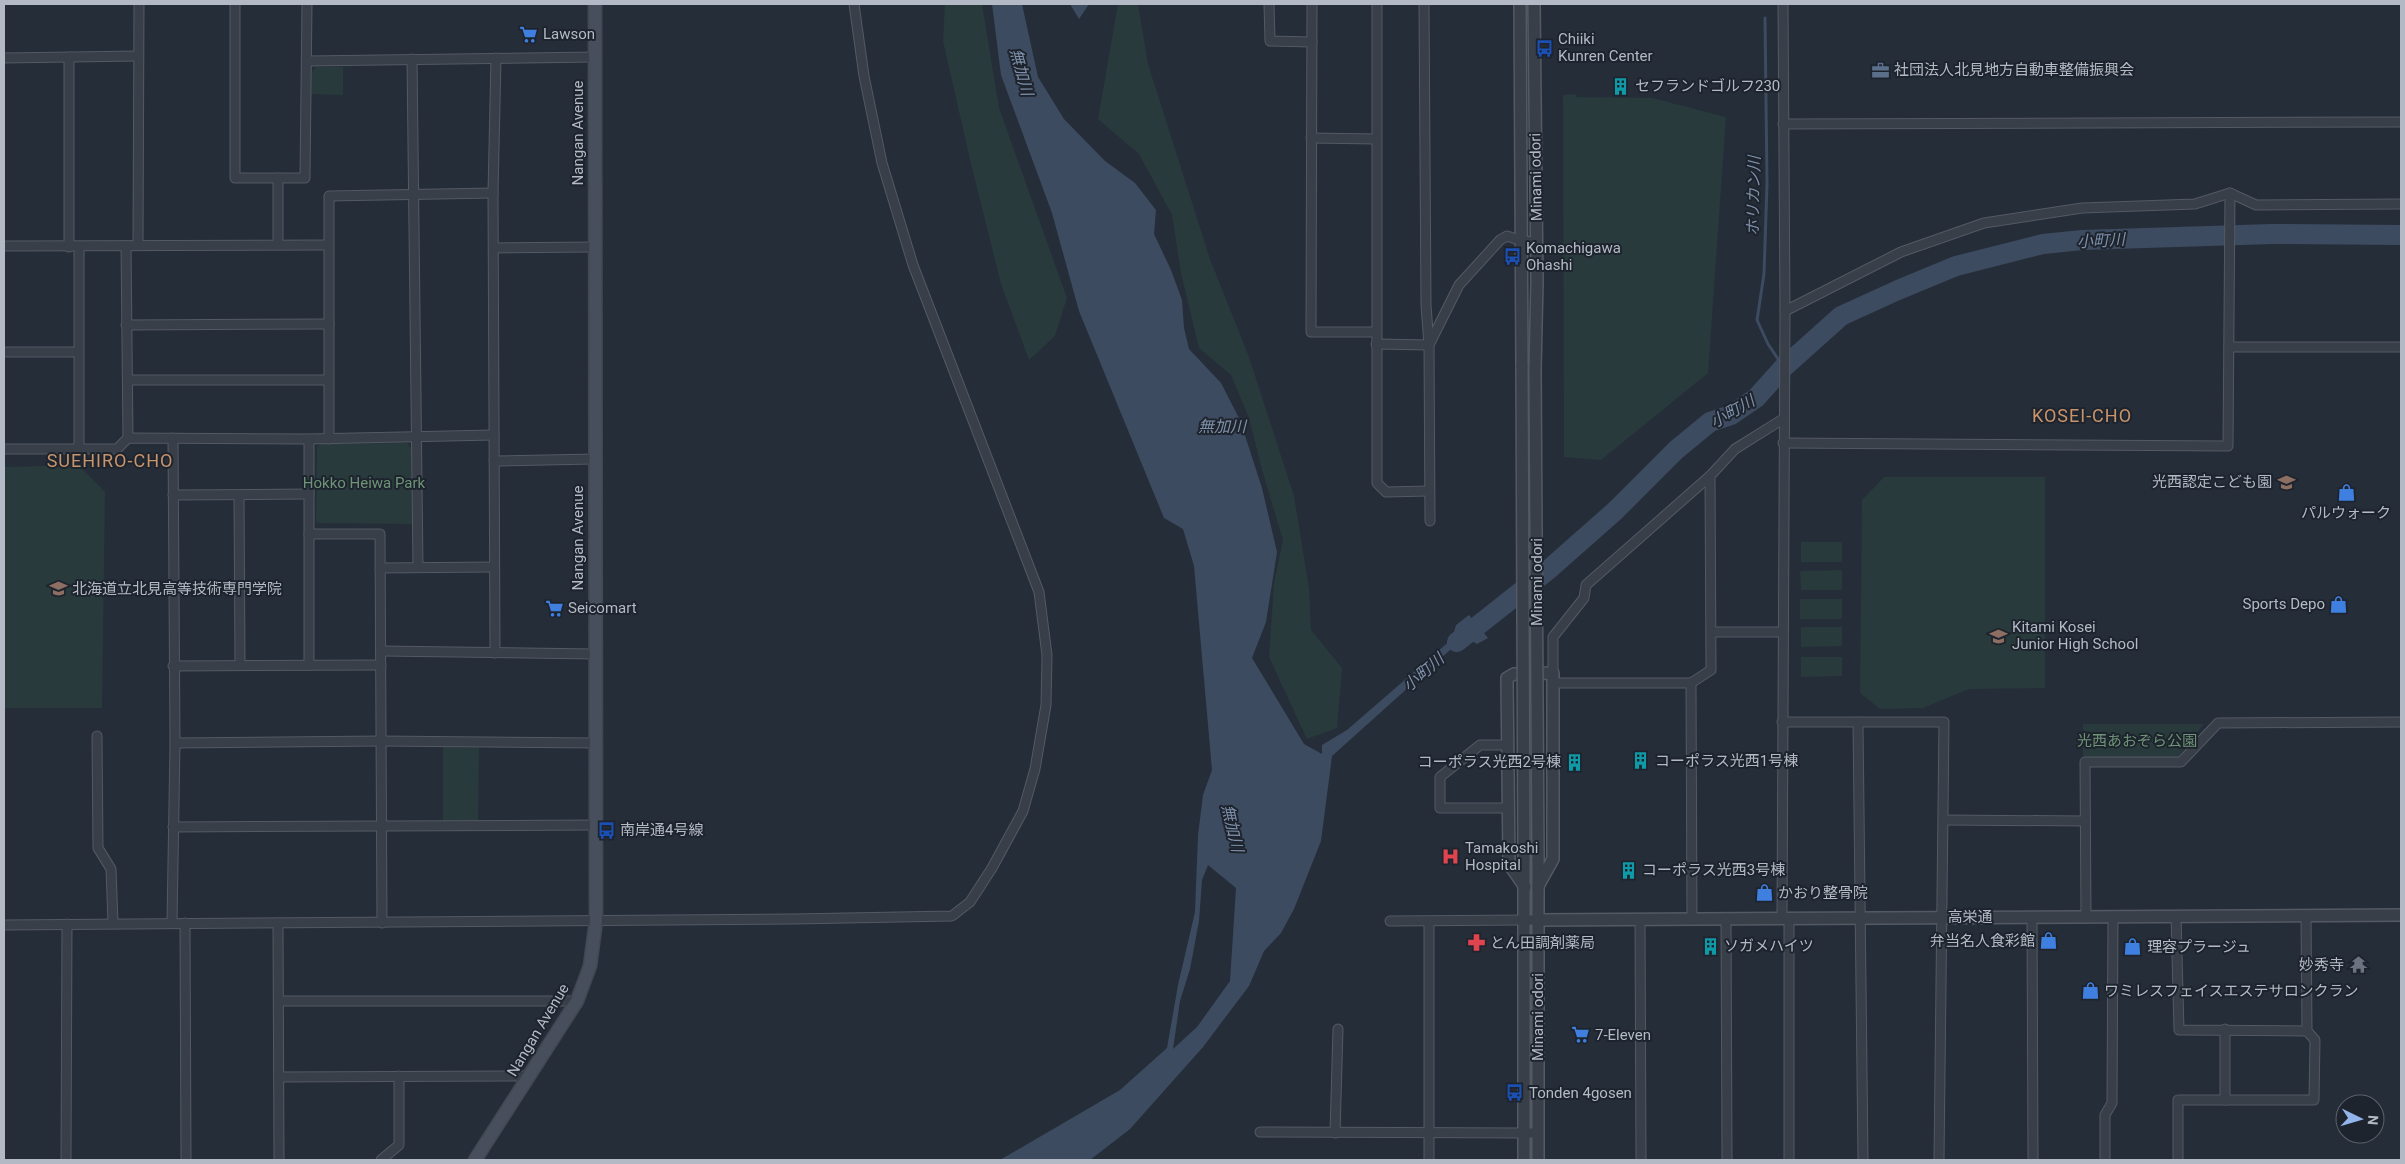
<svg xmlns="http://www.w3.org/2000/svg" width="2405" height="1164" font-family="Roboto,'Noto Sans JP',sans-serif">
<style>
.green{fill:#283a3b}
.water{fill:#3d4b60;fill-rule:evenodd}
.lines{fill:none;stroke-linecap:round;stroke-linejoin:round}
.stream{stroke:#3d4b60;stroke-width:3}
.river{stroke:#3d4b60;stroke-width:20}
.minor-casing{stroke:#545a64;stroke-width:11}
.tertiary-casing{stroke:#545a64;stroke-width:14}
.secondary-casing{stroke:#424852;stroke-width:15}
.minor{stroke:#383f49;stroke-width:9}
.tertiary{stroke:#383f49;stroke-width:11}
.secondary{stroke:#474f5c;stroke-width:12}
.tertiary-bridge-casing{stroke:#545a64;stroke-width:14;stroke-linecap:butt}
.tertiary-bridge{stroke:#383f49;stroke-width:11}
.labels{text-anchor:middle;stroke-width:4;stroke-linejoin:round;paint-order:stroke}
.poi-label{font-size:15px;fill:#b4bac5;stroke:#1e242e;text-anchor:start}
.street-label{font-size:15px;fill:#b4bac5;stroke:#1e242e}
.park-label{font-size:15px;fill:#6e9376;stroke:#1e242e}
.water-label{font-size:16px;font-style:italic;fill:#7f91aa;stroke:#1e242e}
.quarter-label{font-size:18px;letter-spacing:1px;fill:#c7946c;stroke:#1e242e}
</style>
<rect width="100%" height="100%" fill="#252d39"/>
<g class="green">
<path d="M945,4H982L999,108L1067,298L1055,336L1029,360L1001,284L971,164L943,41Z"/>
<path d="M1118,4H1138L1148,64L1210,259L1249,357L1294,496L1309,588L1311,630L1342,668L1337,728L1307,739L1269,657L1274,583L1283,540L1262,470L1249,418L1231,375L1199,348L1181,273L1172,215L1139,154L1098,119Z"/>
<path d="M316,67H343V95L312,94V72Z"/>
<path d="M1576,94V97L1652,98L1726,117L1708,373L1601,460L1564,457L1563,95Z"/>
<path d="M407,443L411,448L412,524L318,523L316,521L317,447L321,444Z"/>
<path d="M78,465L105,492L102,708H4V467Z"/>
<path d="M1884,477H2045V688L1969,689L1923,708L1880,709L1860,693L1862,500Z"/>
<rect x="1801" y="542" width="41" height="20"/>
<path d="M1842,570V590H1801L1800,571Z"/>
<rect x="1800" y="599" width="42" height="20"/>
<path d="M1801,627H1842V646L1801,647Z"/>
<path d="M1801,657H1842V676L1801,677Z"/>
<path d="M2083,724H2204L2178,757L2083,758Z"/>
<path d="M443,747L479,748L478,820H443Z"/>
</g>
<g class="water">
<path d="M992,4H1022L1038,77L1064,119L1105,161L1135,183L1156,210L1154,234L1171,270L1182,300L1184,328L1189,349L1221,383L1240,420L1262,488L1277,552L1266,622L1252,658L1304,744L1322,754V745L1347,730L1452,639L1456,625L1469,615L1488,638L1477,644L1468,639L1459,642L1332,756L1321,841L1294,909L1281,933L1264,951L1249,986L1203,1047L1130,1129L1090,1160H1000L1120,1090L1167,1048L1178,985L1195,912L1198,835L1203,795L1212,770L1194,566L1183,529L1164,518L1079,311L1052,213L1001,75ZM1208,865L1236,888L1230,981L1197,1027L1173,1049L1180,1001L1190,969L1199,921L1202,880Z"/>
<path d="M1070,4H1089L1079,19Z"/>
</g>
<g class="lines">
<path class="stream" d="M1765,18L1767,184L1764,274L1757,320L1768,344L1782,365"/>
<path class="river" d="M1457,642L1547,571L1615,511L1676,450L1710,422L1731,415L1756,398L1783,368L1841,316L1898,290L1956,266L2043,244L2082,240L2272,234L2401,235"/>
<defs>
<g id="minor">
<path d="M235,4V178H305L307,4"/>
<path d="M1269,4L1270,41L1312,42"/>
<path d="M1312,4L1311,332H1376"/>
<path d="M1377,4V483L1386,492L1429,491"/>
<path d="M4,58L138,56"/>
<path d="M412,59L418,567"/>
<path d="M307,61L595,57"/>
<path d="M1783,124L2401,122"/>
<path d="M1311,138L1376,139"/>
<path d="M278,244V178"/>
<path d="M138,245L139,4"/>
<path d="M4,246L328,245"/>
<path d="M126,246L128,438"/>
<path d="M69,247V57"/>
<path d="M494,248L594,247"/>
<path d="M1785,311L1901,252L1984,223L2082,208L2195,204L2230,193L2256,205L2401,204"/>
<path d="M126,325L329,324"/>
<path d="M1376,344L1429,345L1426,305L1424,4"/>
<path d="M2229,347H2401"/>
<path d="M4,352H78"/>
<path d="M128,380H328"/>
<path d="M329,439V196L493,193"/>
<path d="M1783,443L2228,446L2230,193"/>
<path d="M79,448V247"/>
<path d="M4,449H117L128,438L309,439L494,435"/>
<path d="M494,461L594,459"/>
<path d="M173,495L309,494"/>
<path d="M239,495L240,664"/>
<path d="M1430,521L1429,345L1459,285L1500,240L1507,236L1522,241L1537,242"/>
<path d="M309,534H380L382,923"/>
<path d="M380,568L494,567"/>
<path d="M1711,632H1782"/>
<path d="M381,651L595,654"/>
<path d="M495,653L493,193L496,58"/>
<path d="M309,665V439"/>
<path d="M173,666L381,665"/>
<path d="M1553,673V637L1584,598L1586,585L1710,476"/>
<path d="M1553,683H1691L1692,919"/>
<path d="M1691,683L1711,670L1710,476L1735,449L1783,419"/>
<path d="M1782,722H1944L1939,1160"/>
<path d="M1858,723L1863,1160"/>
<path d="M97,736L98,848L111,869L113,923"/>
<path d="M175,743L381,741L595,743"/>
<path d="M1508,745H1480L1440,777V808H1508"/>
<path d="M1945,820L2085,821"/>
<path d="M173,827L596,825"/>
<path d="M2176,916L2179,1030L2307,1031"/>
<path d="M2032,917L2033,1160"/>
<path d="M2086,917L2085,762H2181L2218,723L2401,722"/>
<path d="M1726,918L1727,1160"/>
<path d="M1782,918L1785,311L1783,4"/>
<path d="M1789,918V1160"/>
<path d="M1640,919L1641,1160"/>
<path d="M1390,921L1538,920"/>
<path d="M172,923L175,743L173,438"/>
<path d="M185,923L186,1160"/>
<path d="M278,923L279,1160"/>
<path d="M4,925L794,919L952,916L970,902L992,868L1023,811L1035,769L1046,705L1047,655L1039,592L913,265L882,163L864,76L854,4"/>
<path d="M279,1001H577"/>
<path d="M2225,1029V1100"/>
<path d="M279,1077L530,1076"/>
<path d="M1260,1132L1538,1133"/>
<path d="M1335,1133L1338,1029"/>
<path d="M66,1160L67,924"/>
<path d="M381,1160L399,1145V1076"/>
<path d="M1429,1160V921"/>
<path d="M2105,1160V1115L2112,1103L2113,916"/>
<path d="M2178,1160V1100H2314L2315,1040L2307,1031L2306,916"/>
</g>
<g id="tertiary">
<path d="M1520,4L1522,368"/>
<path d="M1534,4L1537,282L1535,369"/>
<path d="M1538,859V1160"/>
<path d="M1525,887L1509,864L1507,678L1514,674L1553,673V859L1538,886"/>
<path d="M1538,920L2401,915"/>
<path d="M1524,1160V859"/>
</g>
<path id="secondary" d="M475,1160L577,1001L590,966L596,921L595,4"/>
</defs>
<use href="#minor" class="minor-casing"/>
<use href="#tertiary" class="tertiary-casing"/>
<use href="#secondary" class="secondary-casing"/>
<use href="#minor" class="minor"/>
<use href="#tertiary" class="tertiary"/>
<use href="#secondary" class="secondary"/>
<defs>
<g id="tertiary-bridge">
<path d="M1522,368L1524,859"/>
<path d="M1535,369L1538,859"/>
</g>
</defs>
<use href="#tertiary-bridge" class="tertiary-bridge-casing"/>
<use href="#tertiary-bridge" class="tertiary-bridge"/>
</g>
<defs>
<symbol id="supermarket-bare" viewBox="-9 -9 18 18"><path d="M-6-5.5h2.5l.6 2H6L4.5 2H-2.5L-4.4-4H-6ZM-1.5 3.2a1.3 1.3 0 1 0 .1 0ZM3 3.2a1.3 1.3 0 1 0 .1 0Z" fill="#3f7fe0" stroke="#1e242e" stroke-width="2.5" paint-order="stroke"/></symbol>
<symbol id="bus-bare" viewBox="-9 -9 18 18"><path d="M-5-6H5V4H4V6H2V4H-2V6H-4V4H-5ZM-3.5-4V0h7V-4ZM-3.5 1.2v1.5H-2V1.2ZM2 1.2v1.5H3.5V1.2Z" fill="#1a4fb4" stroke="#1e242e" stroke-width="2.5" paint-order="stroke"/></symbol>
<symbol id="office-bare" viewBox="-9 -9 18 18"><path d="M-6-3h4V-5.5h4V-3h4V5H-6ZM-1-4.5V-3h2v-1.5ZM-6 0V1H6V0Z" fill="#5c6f8a" stroke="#1e242e" stroke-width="2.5" paint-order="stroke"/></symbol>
<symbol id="building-bare" viewBox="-9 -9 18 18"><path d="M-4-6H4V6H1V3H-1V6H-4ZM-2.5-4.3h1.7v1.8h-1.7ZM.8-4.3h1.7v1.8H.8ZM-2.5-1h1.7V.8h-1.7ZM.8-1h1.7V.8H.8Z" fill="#0f9aa8" stroke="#1e242e" stroke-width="2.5" paint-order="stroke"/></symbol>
<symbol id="school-bare" viewBox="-9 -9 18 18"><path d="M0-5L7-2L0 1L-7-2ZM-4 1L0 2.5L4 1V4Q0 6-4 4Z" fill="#8d6e63" stroke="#1e242e" stroke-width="2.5" paint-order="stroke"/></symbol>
<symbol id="shop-bare" viewBox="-9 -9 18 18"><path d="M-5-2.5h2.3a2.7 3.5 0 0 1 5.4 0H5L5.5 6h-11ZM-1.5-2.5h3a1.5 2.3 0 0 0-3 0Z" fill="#3f7fe0" stroke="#1e242e" stroke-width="2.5" paint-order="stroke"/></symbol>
<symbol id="university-bare" viewBox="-9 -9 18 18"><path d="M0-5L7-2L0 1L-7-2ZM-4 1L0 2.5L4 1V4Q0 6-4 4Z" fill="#8d6e63" stroke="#1e242e" stroke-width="2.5" paint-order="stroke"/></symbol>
<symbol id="hospital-bare" viewBox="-9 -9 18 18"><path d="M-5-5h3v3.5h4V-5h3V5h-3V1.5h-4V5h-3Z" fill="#e0444e" stroke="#1e242e" stroke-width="2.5" paint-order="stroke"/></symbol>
<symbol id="pharmacy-bare" viewBox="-9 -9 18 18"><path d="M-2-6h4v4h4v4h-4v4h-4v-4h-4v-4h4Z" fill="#e0444e" stroke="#1e242e" stroke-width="2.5" paint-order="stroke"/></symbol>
<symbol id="temple-bare" viewBox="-9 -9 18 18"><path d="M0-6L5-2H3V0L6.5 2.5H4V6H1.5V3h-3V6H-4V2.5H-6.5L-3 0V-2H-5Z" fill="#6b7280" stroke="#1e242e" stroke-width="2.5" paint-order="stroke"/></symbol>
</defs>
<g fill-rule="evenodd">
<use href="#supermarket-bare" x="516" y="22" width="25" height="25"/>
<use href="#bus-bare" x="1532" y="36" width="25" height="25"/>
<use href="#office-bare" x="1868" y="58" width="25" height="25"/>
<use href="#building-bare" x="1608" y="74" width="25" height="25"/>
<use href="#bus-bare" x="1500" y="244" width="25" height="25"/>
<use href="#school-bare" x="2274" y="470" width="25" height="25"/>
<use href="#shop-bare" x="2334" y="480" width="25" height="25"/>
<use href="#university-bare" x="46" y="576" width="25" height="25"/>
<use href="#shop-bare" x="2326" y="592" width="25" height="25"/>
<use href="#supermarket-bare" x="542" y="596" width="25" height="25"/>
<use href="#school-bare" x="1986" y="624" width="25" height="25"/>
<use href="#building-bare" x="1628" y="748" width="25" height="25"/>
<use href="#building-bare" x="1562" y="750" width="25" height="25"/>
<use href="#bus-bare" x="594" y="818" width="25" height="25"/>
<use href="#hospital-bare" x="1438" y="844" width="25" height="25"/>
<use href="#building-bare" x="1616" y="858" width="25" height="25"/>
<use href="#shop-bare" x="1752" y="880" width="25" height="25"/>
<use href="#shop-bare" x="2036" y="928" width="25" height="25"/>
<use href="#pharmacy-bare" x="1464" y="930" width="25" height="25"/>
<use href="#building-bare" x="1698" y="934" width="25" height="25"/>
<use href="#shop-bare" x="2120" y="934" width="25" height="25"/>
<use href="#temple-bare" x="2346" y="952" width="25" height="25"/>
<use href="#shop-bare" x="2078" y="978" width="25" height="25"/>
<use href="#supermarket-bare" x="1568" y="1022" width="25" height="25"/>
<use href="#bus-bare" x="1502" y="1080" width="25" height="25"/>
</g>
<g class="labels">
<g class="poi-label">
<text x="543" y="39">Lawson</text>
<text x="1558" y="44">Chiiki<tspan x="1558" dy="17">Kunren Center</tspan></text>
<text x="1894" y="75">社団法人北見地方自動車整備振興会</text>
<text x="1635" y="91">セフランドゴルフ230</text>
<text x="1526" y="253">Komachigawa<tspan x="1526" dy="17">Ohashi</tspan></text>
<text x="2272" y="487" text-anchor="end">光西認定こども園</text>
<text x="2346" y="518" text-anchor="middle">パルウォーク</text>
<text x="72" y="594">北海道立北見高等技術専門学院</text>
<text x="2325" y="609" text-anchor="end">Sports Depo</text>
<text x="568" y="613">Seicomart</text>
<text x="2012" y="632">Kitami Kosei<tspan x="2012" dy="17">Junior High School</tspan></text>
<text x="1655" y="766">コーポラス光西1号棟</text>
<text x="1561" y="767" text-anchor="end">コーポラス光西2号棟</text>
<text x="620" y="835">南岸通4号線</text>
<text x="1465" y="853">Tamakoshi<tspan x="1465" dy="17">Hospital</tspan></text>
<text x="1642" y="875">コーポラス光西3号棟</text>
<text x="1778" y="898">かおり整骨院</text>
<text x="2035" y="946" text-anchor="end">弁当名人食彩館</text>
<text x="1490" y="948">とん田調剤薬局</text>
<text x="1724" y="951">ソガメハイツ</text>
<text x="2147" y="952">理容プラージュ</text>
<text x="2344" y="970" text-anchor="end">妙秀寺</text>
<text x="2104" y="996">ワミレスフェイスエステサロンクラン</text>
<text x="1595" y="1040">7-Eleven</text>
<text x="1529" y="1098">Tonden 4gosen</text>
</g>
<g class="street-label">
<text transform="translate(578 133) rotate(-90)" y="5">Nangan Avenue</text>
<text transform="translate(1536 177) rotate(-91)" y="5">Minami odori</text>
<text transform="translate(578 538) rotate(-90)" y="5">Nangan Avenue</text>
<text transform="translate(1537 582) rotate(-90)" y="5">Minami odori</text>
<text x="1970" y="922">高栄通</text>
<text transform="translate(1538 1017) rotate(-90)" y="5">Minami odori</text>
<text transform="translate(538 1030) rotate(-59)" y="5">Nangan Avenue</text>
</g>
<g class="park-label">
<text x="364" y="488">Hokko Heiwa Park</text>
<text x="2137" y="746">光西あおぞら公園</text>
</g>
<g class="water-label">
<text transform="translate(1022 72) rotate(75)" y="6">無加川</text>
<text transform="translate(1753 196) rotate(-89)" y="6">ホリカン川</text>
<text transform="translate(2101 240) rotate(-3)" y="6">小町川</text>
<text transform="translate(1732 411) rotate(-30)" y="6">小町川</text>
<text x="1222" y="432">無加川</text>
<text transform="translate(1423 672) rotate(-41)" y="6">小町川</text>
<text transform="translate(1233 828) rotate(77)" y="6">無加川</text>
</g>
<g class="quarter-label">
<text x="2082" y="422">KOSEI-CHO</text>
<text x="110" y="467">SUEHIRO-CHO</text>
</g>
</g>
<rect width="2405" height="1164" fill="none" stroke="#b4bac5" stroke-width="10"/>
<g transform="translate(2360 1119) rotate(95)"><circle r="24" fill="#1e242e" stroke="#5a606a"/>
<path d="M0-4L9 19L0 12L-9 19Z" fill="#92b5eb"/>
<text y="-8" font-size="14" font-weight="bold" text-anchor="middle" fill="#b4bac5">N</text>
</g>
</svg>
